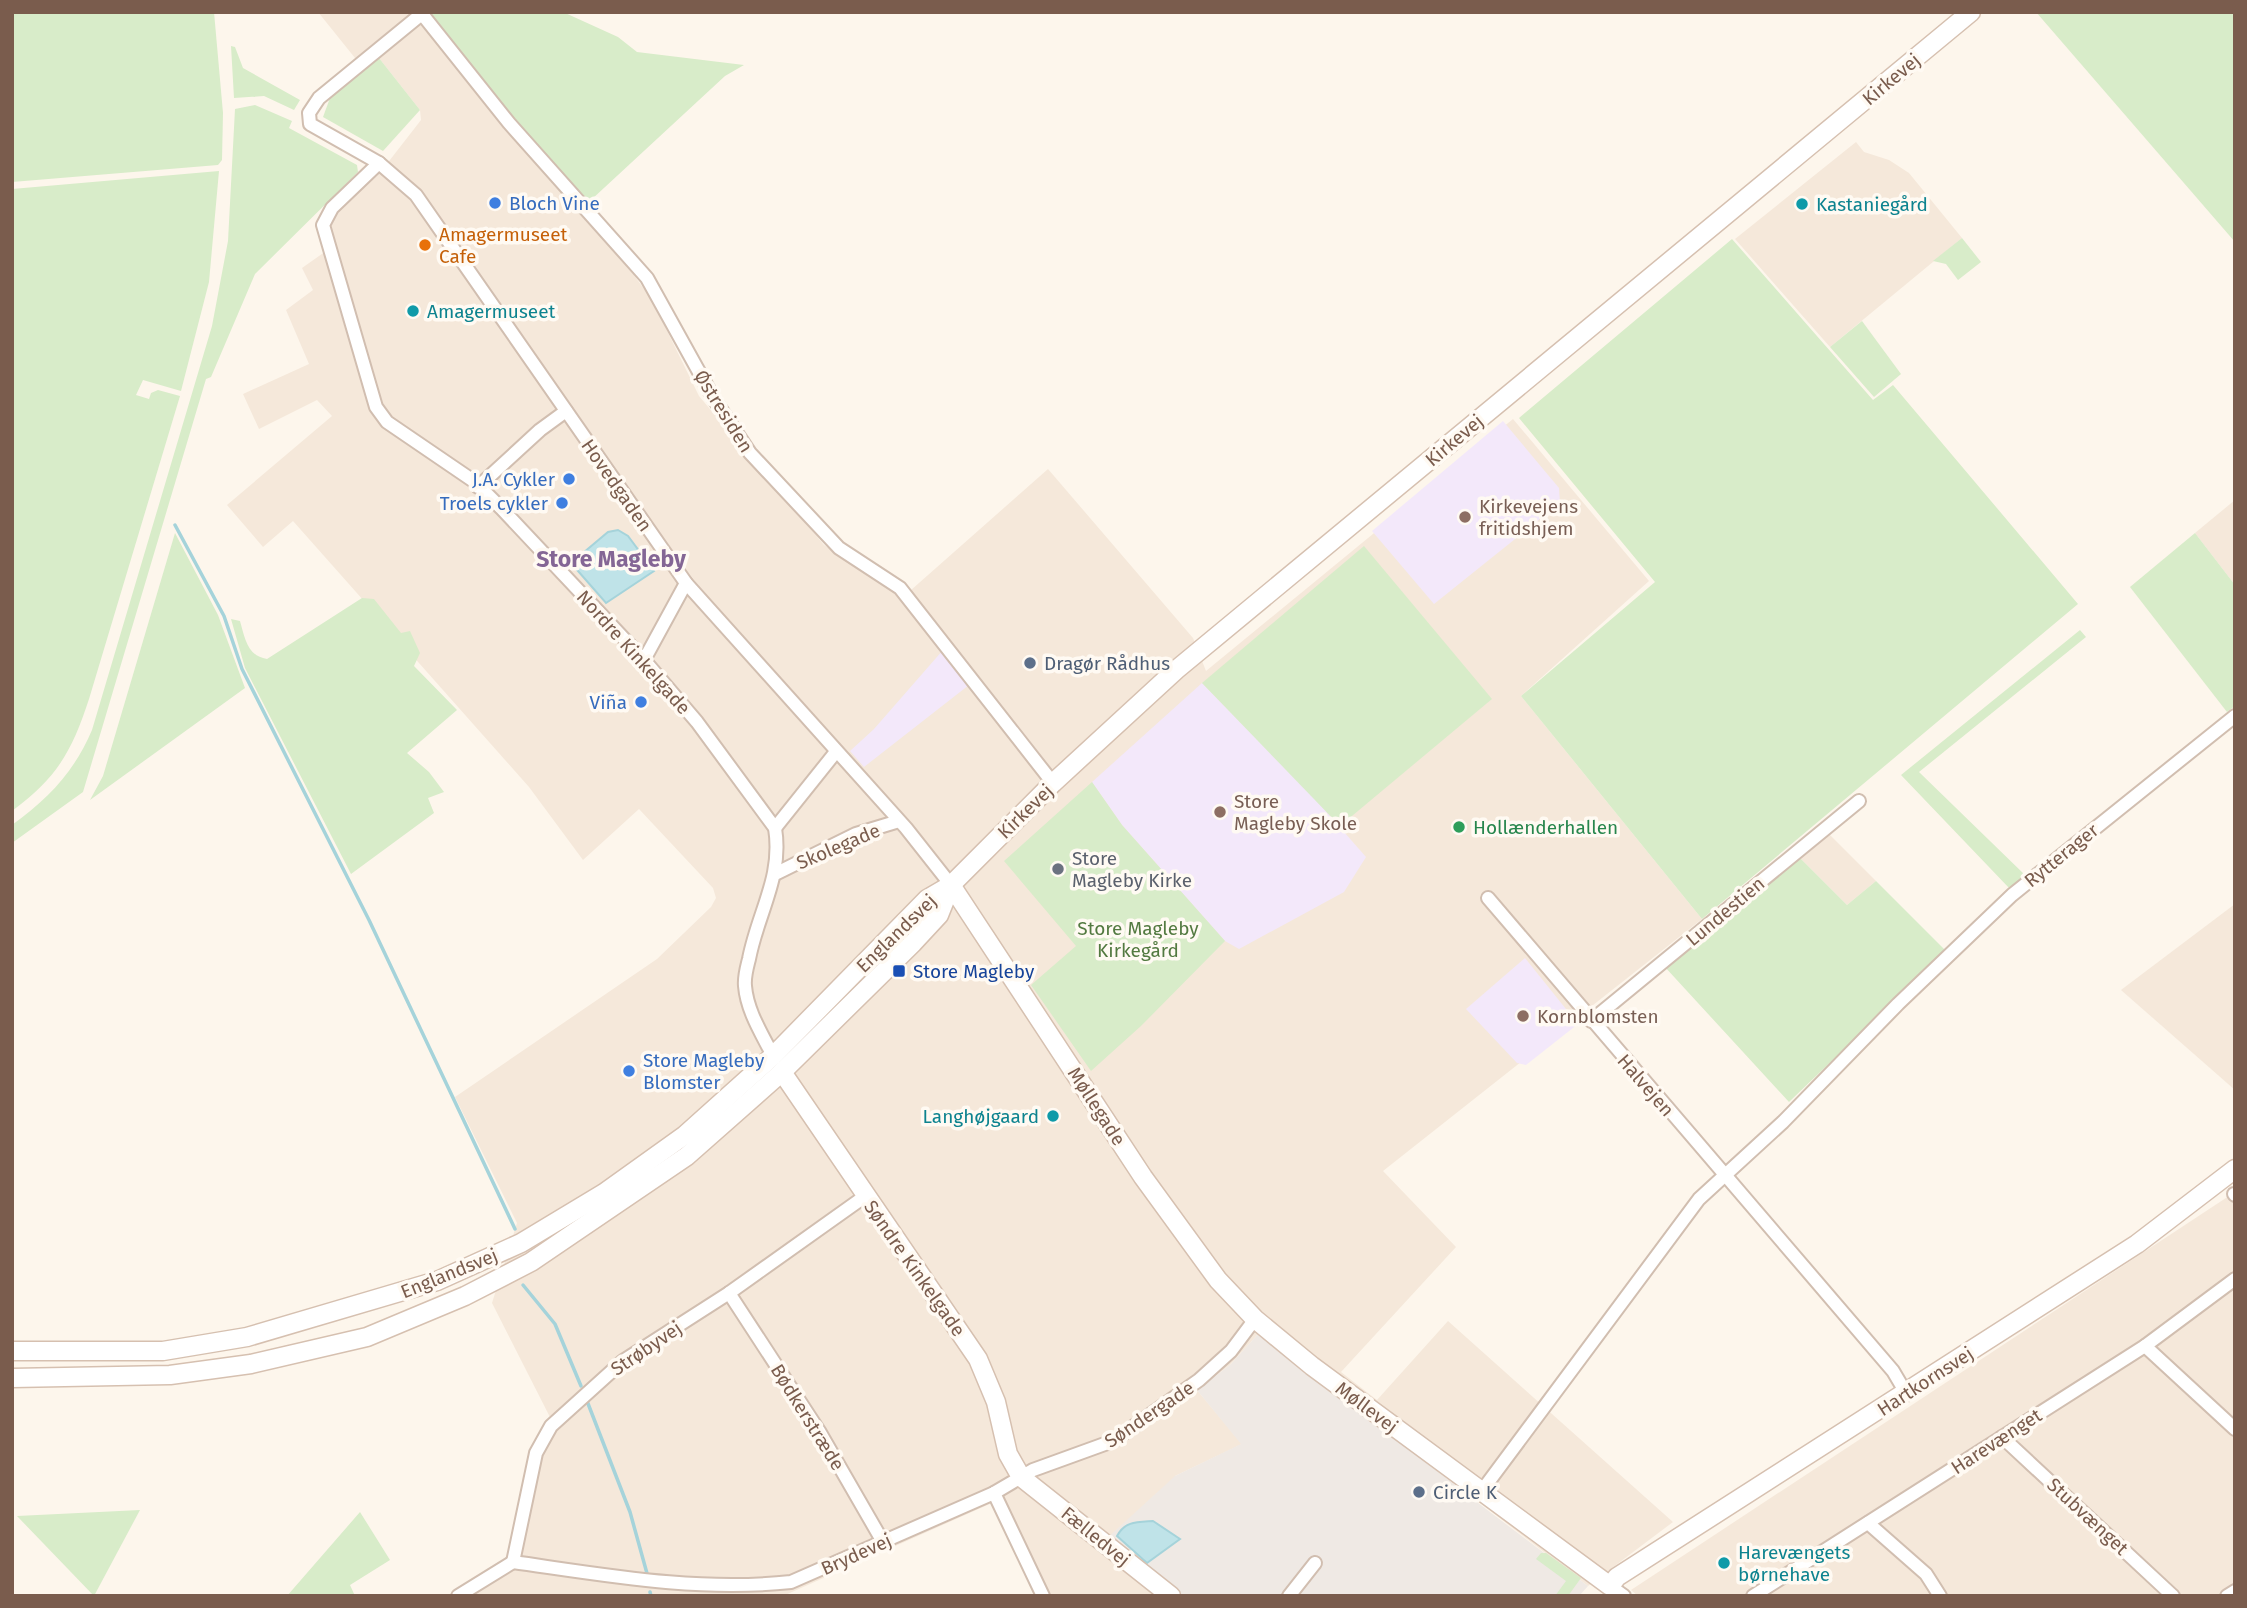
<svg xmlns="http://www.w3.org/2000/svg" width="2247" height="1608" font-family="'Fira Sans',sans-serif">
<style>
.residential{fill:#f5e8da}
.industrial{fill:#efe9e4}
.education{fill:#f3e8fa}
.green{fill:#d8ecc9}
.water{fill:#bfe3e8;stroke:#a5d3da;stroke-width:2}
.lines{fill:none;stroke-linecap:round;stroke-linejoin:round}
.stream{stroke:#a5d3da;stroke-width:3.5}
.street-casing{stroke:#d1beb0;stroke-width:16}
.secondary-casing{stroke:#d6c0b0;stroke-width:21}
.street{stroke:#fff;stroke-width:12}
.secondary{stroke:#fff;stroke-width:18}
.shop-dot{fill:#3f7fe0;stroke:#fffaf3;stroke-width:2.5}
.culture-dot{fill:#0f9aa8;stroke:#fffaf3;stroke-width:2.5}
.food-dot{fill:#e8710a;stroke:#fffaf3;stroke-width:2.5}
.education-dot{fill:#8d6e63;stroke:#fffaf3;stroke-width:2.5}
.service-dot{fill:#5c6f8a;stroke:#fffaf3;stroke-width:2.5}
.leisure-dot{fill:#2e9e5b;stroke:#fffaf3;stroke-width:2.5}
.worship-dot{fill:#6b7280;stroke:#fffaf3;stroke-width:2.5}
.transit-dot{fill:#1a4fb4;stroke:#fffaf3;stroke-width:2.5}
.labels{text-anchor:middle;stroke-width:7;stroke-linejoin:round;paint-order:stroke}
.street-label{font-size:19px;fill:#7a5c4d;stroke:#fffaf3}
.shop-label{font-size:19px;fill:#366cbe;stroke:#fffaf3;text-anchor:end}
.culture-label{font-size:19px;fill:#0d838f;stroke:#fffaf3;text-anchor:start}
.food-label{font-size:19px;fill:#c56008;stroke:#fffaf3;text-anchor:start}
.education-label{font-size:19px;fill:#785e54;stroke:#fffaf3;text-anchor:start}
.service-label{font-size:19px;fill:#4e5e75;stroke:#fffaf3;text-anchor:start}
.leisure-label{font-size:19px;fill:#27864d;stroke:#fffaf3;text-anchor:start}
.worship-label{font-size:19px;fill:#5b616d;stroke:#fffaf3;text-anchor:start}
.park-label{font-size:19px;fill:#537a41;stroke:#fffaf3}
.transit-label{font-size:19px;fill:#164399;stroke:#fffaf3;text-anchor:start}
.quarter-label{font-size:23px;font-weight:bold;fill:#846695;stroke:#fffaf3}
</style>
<rect width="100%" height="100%" fill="#fdf6ec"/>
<g class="residential">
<path d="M318,12H418L604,234L652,300L699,396L824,545L902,598L1048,469L1193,638L1206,671L1513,419L1649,581L1521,696L1702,919L1383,1171L1456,1247L1341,1372L1377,1400L1448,1321L1673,1522L1588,1586L1259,1333L1230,1365L1197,1390L1242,1444L1175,1476L1174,1596H1036L992,1503L783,1596H471L513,1571L519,1555L544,1443L555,1427L492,1303L517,1223L455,1097L657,959L711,907L716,898L713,888L639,809L583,860L529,787L293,521L263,547L227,505L332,416L317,400L259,429L243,394L309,364L286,310L313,290L302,268L336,244L329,223L336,211L379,174L421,120L420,110L379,58H355Z"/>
<path d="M1856,142L1864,152L1889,160L1909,173L1962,238L1830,347L1735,239Z"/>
<path d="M2235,500V585L2195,533Z"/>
<path d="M1828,833L1876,881L1847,905L1799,857Z"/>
<path d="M2235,904V1090L2121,990Z"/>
<path d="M2235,1192V1596H1638L1631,1590Z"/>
</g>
<path class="industrial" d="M1259,1333L1486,1509L1588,1586L1579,1596H1174L1105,1540L1175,1476L1241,1444L1197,1390L1230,1365Z"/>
<g class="education">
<path d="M1503,421L1559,488L1560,503L1434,604L1372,531Z"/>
<path d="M943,650L969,685L864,767L850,751L874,729Z"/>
<path d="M1202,683L1315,799L1366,857L1344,892L1239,949L1225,941L1122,825L1092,782Z"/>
<path d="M1525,958L1578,1024L1526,1065L1517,1063L1466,1009Z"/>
</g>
<g class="green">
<path d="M12,12H214L223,113L222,160L218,165L12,182Z"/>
<path d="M434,12H563L618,37L637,52L744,65L725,76L591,200L586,199L502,106L428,16Z"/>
<path d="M2036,12H2235V242Z"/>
<path d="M231,46L235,47L243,68L300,100L294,110L264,96L234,98Z"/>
<path d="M379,58L420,110L383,151L323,117L330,98Z"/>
<path d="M255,105L292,121L289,128L357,165L358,172L255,274L211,377L206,379L83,792L12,843V825C49,798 74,772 92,730L212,326L228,241L235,109Z"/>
<path d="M219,171L209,282L181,391L143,380L136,395L149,399L151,393L158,390L180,396L89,699C72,751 57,778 12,811V189Z"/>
<path d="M1962,238L1981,262L1958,280L1946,264L1933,261Z"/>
<path d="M1732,239L1873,400L1893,385L2078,604L1702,919L1521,696L1655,582L1519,418Z"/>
<path d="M1862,321L1901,374L1874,397L1830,347Z"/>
<path d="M175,533L218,615L245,688L90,800L103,776Z"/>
<path d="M2195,533L2235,585V706L2227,712L2130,587Z"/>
<path d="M1364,546L1492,699L1340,826L1202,683Z"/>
<path d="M362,598L374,599L401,633L410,631L420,653L414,666L457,710L407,753L429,772L444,792L428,798L434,813L351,874L245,668L231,619L240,621C245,638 247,656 267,659Z"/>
<path d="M2080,630L2086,637L1919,772L2025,875L2010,889L1901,775Z"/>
<path d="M1092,782L1122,825L1225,941L1141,1026L1091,1071L1031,985L1076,946L1004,861Z"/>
<path d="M1799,857L1847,905L1876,881L1946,951L1789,1102L1664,966Z"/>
<path d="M140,1510L94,1596L17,1516Z"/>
<path d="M360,1512L390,1560L350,1585L355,1596H287Z"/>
<path d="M1541,1553H1546L1581,1578L1568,1596H1555L1566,1581L1536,1559Z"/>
</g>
<g class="water">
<path d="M618,530L628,536L654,571L606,603L571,563L608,532Z"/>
<path d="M1153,1521L1180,1539L1147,1563L1117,1536C1125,1521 1137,1522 1153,1521Z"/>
</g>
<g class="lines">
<g class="stream">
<path d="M175,525L224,616L242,669L369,920L515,1229"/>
<path d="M523,1285L555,1324L581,1386"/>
<path d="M587,1401L630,1512L648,1577"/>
<path d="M650,1592L651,1596"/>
</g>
<defs>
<g id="street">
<path d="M424,12L319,98L309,113L310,124L379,163L416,195L686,583L906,828L951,885"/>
<path d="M422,14L509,123L647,278L714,399L750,453L839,548L900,588L1053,783"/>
<path d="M379,163L332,208L323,225L376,407L387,422L475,482L501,508L644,660L697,722L775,828C783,877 758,912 749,959C747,967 744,977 745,986C747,1011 762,1034 773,1056"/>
<path d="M478,487L540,430L566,411"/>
<path d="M644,660L686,583"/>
<path d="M775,828L835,753"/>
<path d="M777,873L856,834L899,821"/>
<path d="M1488,898L1893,1371L1906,1393"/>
<path d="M1591,1021L1859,801"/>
<path d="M2234,1194L2235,1195"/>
<path d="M729,1293L819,1431L883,1542"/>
<path d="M2145,1346L2235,1429"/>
<path d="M2002,1437L2173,1596"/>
<path d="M1481,1492L1699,1199L1783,1122L1898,1004L2012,895L2235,716"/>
<path d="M994,1493L1043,1596"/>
<path d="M1868,1523L1926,1574L1940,1596"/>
<path d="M513,1562C605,1575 697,1592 791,1582L994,1493L1033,1470L1113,1441L1199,1380L1231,1351L1255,1319"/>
<path d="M513,1562L536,1453L551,1426L623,1361L729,1293L864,1197"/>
<path d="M1610,1586L1624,1596"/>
<path d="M458,1596L513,1562"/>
<path d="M1289,1596L1315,1563"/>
<path d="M1753,1596L2145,1346L2235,1279"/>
<path d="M2227,1596L2235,1591"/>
</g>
<g id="secondary">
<path d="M951,885L1143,1177L1218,1280L1255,1319L1312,1366L1610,1586L1617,1577L2137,1244L2235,1169"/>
<path d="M782,1072L978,1359L996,1402L1008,1454L1021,1477L1171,1596"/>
<path d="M12,1351H163L247,1337L437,1281L521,1243L604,1193L685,1135L773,1056L927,899L951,885L1053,783L1176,670L1971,12"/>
<path d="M12,1378L170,1375L251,1364L367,1337L465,1296L531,1262L687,1156L782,1072L913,943L939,915L951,885"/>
</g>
</defs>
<use href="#street" class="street-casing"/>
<use href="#secondary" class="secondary-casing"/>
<use href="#street" class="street"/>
<use href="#secondary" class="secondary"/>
</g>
<g class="shop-dot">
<circle cx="495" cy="203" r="7"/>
<circle cx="569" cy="479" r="7"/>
<circle cx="562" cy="503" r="7"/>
<circle cx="641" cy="702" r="7"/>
<circle cx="629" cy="1071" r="7"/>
</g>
<g class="culture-dot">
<circle cx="1802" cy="204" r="7"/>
<circle cx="413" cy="311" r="7"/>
<circle cx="1053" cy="1116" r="7"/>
<circle cx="1724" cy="1563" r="7"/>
</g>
<circle class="food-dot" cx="425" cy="245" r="7"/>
<g class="education-dot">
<circle cx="1465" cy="517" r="7"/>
<circle cx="1220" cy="812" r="7"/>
<circle cx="1523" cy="1016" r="7"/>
</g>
<g class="service-dot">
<circle cx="1030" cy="663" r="7"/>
<circle cx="1419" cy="1492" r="7"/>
</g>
<circle class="leisure-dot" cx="1459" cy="827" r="7"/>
<circle class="worship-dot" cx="1058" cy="869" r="7"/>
<rect class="transit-dot" x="892" y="964" width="14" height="14" rx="3.5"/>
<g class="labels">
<g class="street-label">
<text transform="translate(1891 79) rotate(-40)" y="7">Kirkevej</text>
<text transform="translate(724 411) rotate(58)" y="7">Østresiden</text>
<text transform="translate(1454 440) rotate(-40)" y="7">Kirkevej</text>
<text transform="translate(617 485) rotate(55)" y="7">Hovedgaden</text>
<text transform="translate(634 652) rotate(48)" y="7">Nordre Kinkelgade</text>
<text transform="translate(1025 811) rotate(-44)" y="7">Kirkevej</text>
<text transform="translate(838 846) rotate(-23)" y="7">Skolegade</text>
<text transform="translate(2061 855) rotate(-39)" y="7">Rytterager</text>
<text transform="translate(1725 911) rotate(-40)" y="7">Lundestien</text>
<text transform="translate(896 933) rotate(-44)" y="7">Englandsvej</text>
<text transform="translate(1646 1085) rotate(49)" y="7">Halvejen</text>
<text transform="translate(1097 1106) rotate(57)" y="7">Møllegade</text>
<text transform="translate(915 1268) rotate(55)" y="7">Søndre Kinkelgade</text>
<text transform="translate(449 1273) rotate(-22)" y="7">Englandsvej</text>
<text transform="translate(646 1348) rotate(-34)" y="7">Strøbyvej</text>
<text transform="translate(1925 1381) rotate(-33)" y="7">Hartkornsvej</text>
<text transform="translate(1367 1407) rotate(37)" y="7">Møllevej</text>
<text transform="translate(1149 1414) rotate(-34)" y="7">Søndergade</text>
<text transform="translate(808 1417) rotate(58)" y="7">Bødkerstræde</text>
<text transform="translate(1996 1441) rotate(-33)" y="7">Harevænget</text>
<text transform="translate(2088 1516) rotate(43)" y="7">Stubvænget</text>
<text transform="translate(1096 1536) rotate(39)" y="7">Fælledvej</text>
<text transform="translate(856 1554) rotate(-24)" y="7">Brydevej</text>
</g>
<g class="shop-label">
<text x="509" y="210" text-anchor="start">Bloch Vine</text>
<text x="555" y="486">J.A. Cykler</text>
<text x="548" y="510">Troels cykler</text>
<text x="627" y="709">Viña</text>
<text x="643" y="1067" text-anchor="start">Store Magleby<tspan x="643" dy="22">Blomster</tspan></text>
</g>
<g class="culture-label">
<text x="1816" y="211">Kastaniegård</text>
<text x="427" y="318">Amagermuseet</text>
<text x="1039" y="1123" text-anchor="end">Langhøjgaard</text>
<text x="1738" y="1559">Harevængets<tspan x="1738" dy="22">børnehave</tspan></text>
</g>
<g class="food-label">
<text x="439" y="241">Amagermuseet<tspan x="439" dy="22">Cafe</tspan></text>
</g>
<g class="education-label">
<text x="1479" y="513">Kirkevejens<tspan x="1479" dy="22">fritidshjem</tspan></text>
<text x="1234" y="808">Store<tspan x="1234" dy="22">Magleby Skole</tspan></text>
<text x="1537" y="1023">Kornblomsten</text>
</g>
<g class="service-label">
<text x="1044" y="670">Dragør Rådhus</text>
<text x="1433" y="1499">Circle K</text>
</g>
<g class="leisure-label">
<text x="1473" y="834">Hollænderhallen</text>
</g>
<g class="worship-label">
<text x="1072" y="865">Store<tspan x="1072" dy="22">Magleby Kirke</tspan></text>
</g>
<g class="park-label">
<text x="1138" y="935">Store Magleby<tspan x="1138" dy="22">Kirkegård</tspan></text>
</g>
<g class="transit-label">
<text x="913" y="978">Store Magleby</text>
</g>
<g class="quarter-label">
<text x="611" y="567">Store Magleby</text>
</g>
</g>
<rect width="2247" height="1608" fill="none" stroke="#7a5c4d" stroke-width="28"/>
</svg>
